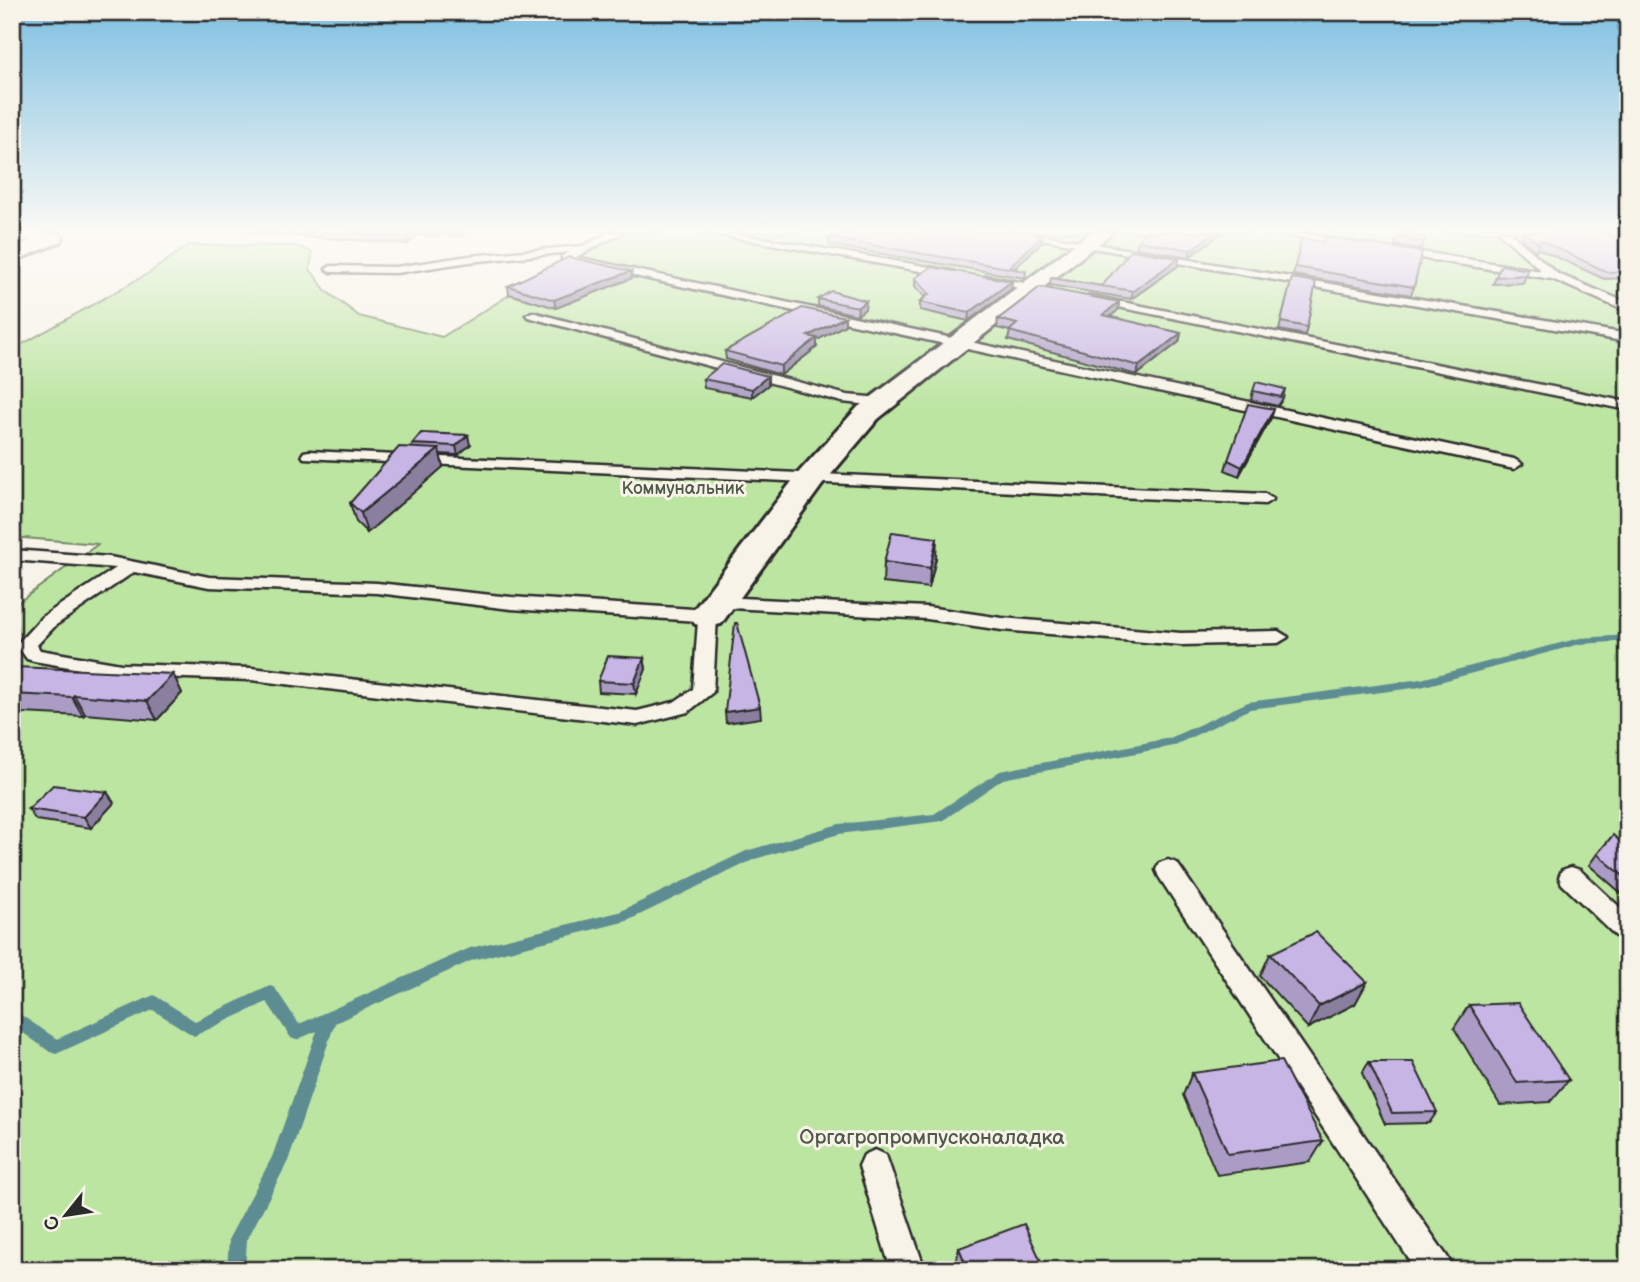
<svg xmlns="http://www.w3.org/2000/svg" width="1640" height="1282" font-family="'Balsamiq Sans',sans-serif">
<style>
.green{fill:#bce5a1;stroke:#748866;stroke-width:2}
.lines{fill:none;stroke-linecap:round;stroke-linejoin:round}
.stream{fill:#5d8d92;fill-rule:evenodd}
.lane-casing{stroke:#2b2b2b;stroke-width:5}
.street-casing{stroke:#2b2b2b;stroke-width:6}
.lane{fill:#f7f3e8;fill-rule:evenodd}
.street{fill:#f7f3e8;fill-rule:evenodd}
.wall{fill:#ab9cc5;stroke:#2b2b2b;stroke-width:2}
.shaded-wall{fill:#8b7fa0;stroke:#2b2b2b;stroke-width:2}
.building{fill:#c7b5e5;stroke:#2b2b2b;stroke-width:2}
.labels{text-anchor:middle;stroke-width:6;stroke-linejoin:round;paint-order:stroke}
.park-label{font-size:18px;fill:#4f5a48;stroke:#f7f3e8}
.near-park-label{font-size:21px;fill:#4f5a48;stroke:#f7f3e8}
</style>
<rect width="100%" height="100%" fill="#f7f3e8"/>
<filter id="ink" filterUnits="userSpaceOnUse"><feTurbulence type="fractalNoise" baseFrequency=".0143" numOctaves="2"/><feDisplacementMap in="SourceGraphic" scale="14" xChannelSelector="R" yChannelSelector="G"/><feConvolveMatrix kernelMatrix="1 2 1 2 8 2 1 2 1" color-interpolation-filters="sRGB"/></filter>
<g filter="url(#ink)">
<path class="green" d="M610,232H1628V1270H12V607L98,544L12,537V350L149,273L189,245L296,246L312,252L310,269L326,291L359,316L442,337Z"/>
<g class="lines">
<path class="stream" d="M1628,635V641L1580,644L1421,687L1250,709L1173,746L1003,779L942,821L839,834L755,859L627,921L473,960L335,1023L288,1161L247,1240L245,1270H227L229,1238L272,1157L317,1031L296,1040L291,1038L267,1002L194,1036L153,1010L56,1054L50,1052L12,1025V1009L57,1039L154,995L195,1021L270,986L275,988L299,1024L470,948L619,912L746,851L839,824L934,814L1000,771L1170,738L1248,702L1421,679L1580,638Z"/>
<defs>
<g id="lane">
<path d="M610,232H623L576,257L1514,459L1522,464L1514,469L562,260V256L570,252L469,262L396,273L331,272L326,269L331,266L396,267L469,256L583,246Z"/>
<path d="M704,232H726L953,271L958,274L953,277Z"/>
<path d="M1002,232H1024L1628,334V342Z"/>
<path d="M1271,232H1295L1354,243L1349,246Z"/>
<path d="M1498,232H1509L1558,274L1628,303V312L1552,279L1396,254L1391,251L1396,248L1542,271Z"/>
<path d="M986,276L1046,287L1051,290L1046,293L982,281L981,279Z"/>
<path d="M1092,296L1628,402V410L1088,301V297Z"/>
<path d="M532,312L847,395L880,398L887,402L880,406L842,402L528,317L526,315Z"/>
<path d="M309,451L1265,494L1273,499L1265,504L304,458L302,455L304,452Z"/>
<path d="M12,550L110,557L209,577L377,583L511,597L708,610L717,616L713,692L688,712L637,725L251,680L121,676L34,661L27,659L17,645L20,641L42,617L116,568L12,560ZM134,572L209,587L377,593L511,609L698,621L693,689L674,702L637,711L251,668L121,664L40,650L37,645L56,625Z"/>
<path d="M719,597L927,607L1002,618L1181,633L1278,631L1288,637L1278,643L1181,645L1002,630L927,619L713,607L710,603L713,599Z"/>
<path d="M1168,860L1177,863L1448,1258L1453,1270H1416L1159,877L1156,870L1159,863Z"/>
<path d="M1571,867L1580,870L1628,915V942L1619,939L1562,884L1559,877L1562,870Z"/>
<path d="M875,1150L886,1155L925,1270H891L859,1166L864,1155Z"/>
</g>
<g id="street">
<path d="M12,232L60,234L63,238L60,242L12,262V248L30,241L12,239Z"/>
<path d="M1091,232H1113L878,419L822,485L721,624L708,627L695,624L689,616L695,608L800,471L858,407Z"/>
</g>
</defs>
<use href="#lane" class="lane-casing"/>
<use href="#street" class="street-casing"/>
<use href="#lane" class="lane"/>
<use href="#street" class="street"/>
</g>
<g class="wall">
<path d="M244,232H467L462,236L417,235L408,244Z"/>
<path d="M1145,232H1223L1189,257L1136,248L1138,241Z"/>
<path d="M1524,232L1628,242V278L1604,279L1537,248L1536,251L1521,239Z"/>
<path d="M829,238L1042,242L1014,269L1026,271L1025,278L829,245Z"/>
<path d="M1302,238L1414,287L1411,295L1293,275Z"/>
<path d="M1397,238H1425L1421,249L1395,245Z"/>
<path d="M1179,258L1178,266L1131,299L1050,285L1051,278L1102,286Z"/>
<path d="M1528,270L1523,283L1493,284L1496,277Z"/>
<path d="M631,271L632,278L556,308L509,294L508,286Z"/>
<path d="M915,278L1012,281L1011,289L968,321L920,310V302L925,297L915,286Z"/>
<path d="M1292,278L1307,327L1305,335L1279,330Z"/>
<path d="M818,299L866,301L865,309L857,315L818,306Z"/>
<path d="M1119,302L1118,310L1110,317L1181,333L1179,342L1137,375L1008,340L1010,331L997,328L998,319Z"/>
<path d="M845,317V325L817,340V347L781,375L726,359L725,351Z"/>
<path d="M768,376V385L752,397L704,388L703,379Z"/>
<path d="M1285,389L1283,398L1278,406L1251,400L1253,391Z"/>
<path d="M1274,409L1271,418L1239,476L1225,470L1228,460Z"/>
<path d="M412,444L470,445L458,455L440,454L443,467L367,533L356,522L350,503L412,447Z"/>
<path d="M936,558L929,588L883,583L884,562Z"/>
<path d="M644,658L646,669L636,694L599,692L598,681Z"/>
<path d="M173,674L182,693L157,720L85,714L83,716L22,713L12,698V692Z"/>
<path d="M107,792L114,803L91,828L36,820L28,809Z"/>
<path d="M1628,848V899L1589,865L1597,854Z"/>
<path d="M1270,954L1367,982L1355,1004L1308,1028L1260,976Z"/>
<path d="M1469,1005L1569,1080L1550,1102L1500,1105L1454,1028Z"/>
<path d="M1369,1062L1437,1112L1429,1123L1385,1124L1362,1073Z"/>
<path d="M1192,1073L1323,1141L1310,1162L1217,1175L1183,1095Z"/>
<path d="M959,1248L1045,1270H956L955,1268Z"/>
</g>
<g class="shaded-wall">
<path d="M411,232H416L417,235L408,244L406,237Z"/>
<path d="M1215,232H1223L1189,257L1191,250Z"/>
<path d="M1043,235L1042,242L1014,269L1008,268Z"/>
<path d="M1179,258L1178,266L1131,299L1133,291Z"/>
<path d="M631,271L632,278L556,308L554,300Z"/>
<path d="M1012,281L1011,289L968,321L969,313Z"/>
<path d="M866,301L865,309L857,315L858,307Z"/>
<path d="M1119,302L1118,310L1102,323L1103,315Z"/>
<path d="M845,317V325L817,340V347L781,375V366L808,336Z"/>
<path d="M1181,333L1179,342L1137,375L1139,366Z"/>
<path d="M768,376V385L752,397V389Z"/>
<path d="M1274,409L1271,418L1239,476L1242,467Z"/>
<path d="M468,435L470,445L458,455L456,446Z"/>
<path d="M439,449L443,467L367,533L361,513Z"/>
<path d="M937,538L936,558L929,588L930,568Z"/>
<path d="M644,658L646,669L636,694L634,683Z"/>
<path d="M173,674L182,693L157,720L147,701Z"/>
<path d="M74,695L85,714L83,716L72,697Z"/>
<path d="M760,707L761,718L726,723L725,712Z"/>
<path d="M107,792L114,803L91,828L84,817Z"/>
<path d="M1367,982L1355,1004L1308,1028L1319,1006Z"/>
</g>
<g class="building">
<path d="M331,232H411L406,237Z"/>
<path d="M841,232H1028L1043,235L1008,268L1026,271L829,238Z"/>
<path d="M1145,232H1215L1191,250L1138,241Z"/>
<path d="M1524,232H1601L1628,242V271L1607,272L1540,240L1539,244Z"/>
<path d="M1399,235L1425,238L1424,242L1397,238Z"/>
<path d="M1327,237L1422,252L1414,287L1295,267L1302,238L1322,242Z"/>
<path d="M1131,250L1179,258L1133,291L1051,278L1102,286Z"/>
<path d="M569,257L631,271L554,300L508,286Z"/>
<path d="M1501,265L1528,270L1526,275L1496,277Z"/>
<path d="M931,267L1012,281L969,313L920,302L929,294L915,278Z"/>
<path d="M1292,278L1316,282L1307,327L1281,322Z"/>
<path d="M1040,287L1119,302L1103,315L1181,333L1139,366L1009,331L1017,324L998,319Z"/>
<path d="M831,291L866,301L858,307L818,299Z"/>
<path d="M802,308L845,317L808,336L817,338L781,366L725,351Z"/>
<path d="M722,364L768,376L752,389L703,379Z"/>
<path d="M1256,382L1285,389L1281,397L1253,391Z"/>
<path d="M1248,404L1274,409L1242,467L1228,460Z"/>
<path d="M421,433L468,435L456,446L412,444Z"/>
<path d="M399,447L439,449L361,513L350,503Z"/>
<path d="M892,532L937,538L930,568L884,562Z"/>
<path d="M735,623H737L760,707L725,712Z"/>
<path d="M608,656L644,658L634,683L598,681Z"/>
<path d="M16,667L173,674L147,701L74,695L72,697L12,694V692L15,690Z"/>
<path d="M53,785L107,792L84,817L28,809Z"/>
<path d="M1613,835L1628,848V880L1597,854Z"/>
<path d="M1316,932L1367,982L1319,1006L1270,954Z"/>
<path d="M1518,1003L1569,1080L1517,1083L1469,1005Z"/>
<path d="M1281,1061L1323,1141L1228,1154L1192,1073Z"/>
<path d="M1369,1062H1413L1437,1112L1392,1113Z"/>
<path d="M1024,1224L1045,1270H968L959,1248Z"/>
</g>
</g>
<linearGradient id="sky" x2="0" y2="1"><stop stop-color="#7dbfe1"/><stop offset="0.56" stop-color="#fbfaf5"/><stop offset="1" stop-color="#fbfaf5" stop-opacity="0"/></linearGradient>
<rect width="1640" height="412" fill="url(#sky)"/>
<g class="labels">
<g class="park-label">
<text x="683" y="494">Коммунальник</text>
</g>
<g class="near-park-label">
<text x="932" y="1144">Оргагропромпусконаладка</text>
</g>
</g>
<rect width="1640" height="1282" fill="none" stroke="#f7f3e8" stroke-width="42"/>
<rect x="21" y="21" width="1598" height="1240" fill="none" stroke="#2b2b2b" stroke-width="2.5" filter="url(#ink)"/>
<g transform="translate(66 1215) rotate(240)" stroke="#f7f3e8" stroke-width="5" paint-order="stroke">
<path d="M0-5L12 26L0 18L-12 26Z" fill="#2b2b2b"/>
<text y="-10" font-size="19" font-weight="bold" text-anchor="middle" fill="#2b2b2b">С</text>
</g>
</svg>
